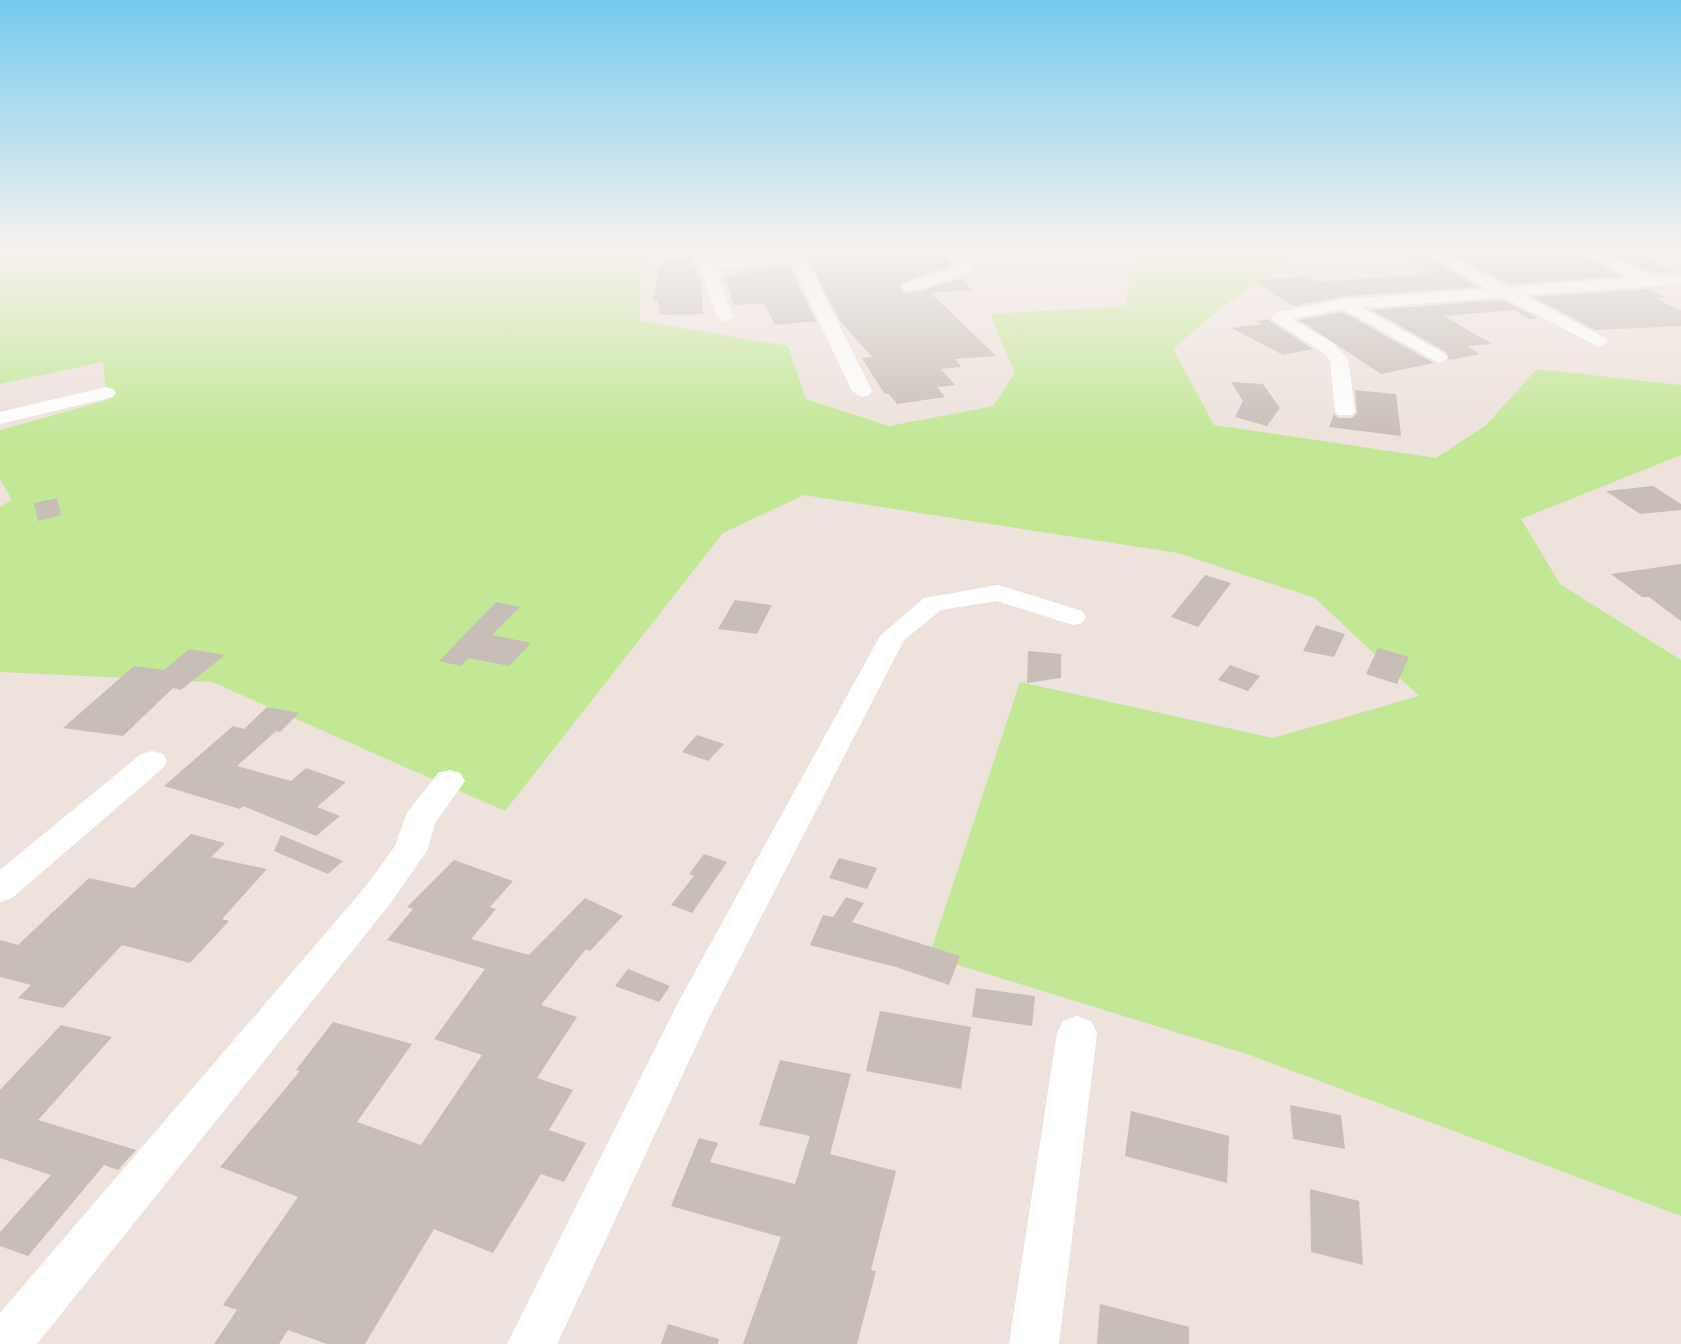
<svg xmlns="http://www.w3.org/2000/svg" width="1681" height="1344" font-family="Karla,sans-serif">
<style>
.green{fill:#c2e795}
.building{fill:#c6beb7}
.lines{fill:none;stroke-linecap:round;stroke-linejoin:round}
.minor{fill:#fff;fill-rule:evenodd}
</style>
<rect width="100%" height="100%" fill="#ede2dc"/>
<path class="green" d="M0,251H706L642,263L640,321L788,346L806,399L889,426L993,406L1015,373L990,314L1125,306L1133,258L1127,251H1310L1224,305L1173,349L1214,425L1436,458L1485,426L1537,369L1681,385V455L1521,519L1560,584L1681,660V1216L1250,1055L929,956L1020,682L1273,738L1419,696L1315,598L1178,553L804,495L723,533L505,811L212,682L0,672V507L12,500L0,479V430L107,400L103,362L0,384Z"/>
<g class="building">
<path d="M804,251H942L951,266L903,282L900,288L904,293L917,292L961,278L972,290L931,293L996,356L955,359L961,367L941,369L955,385L937,387L945,397L897,404L889,394H885L871,373L862,358L872,357L841,322Z"/>
<path d="M1392,251H1419L1478,287L1345,296L1292,306L1254,281L1308,276L1317,282L1429,274Z"/>
<path d="M1447,251H1575L1621,276L1509,284Z"/>
<path d="M1605,251H1632L1676,272L1652,273Z"/>
<path d="M691,257L698,277L701,278L703,314L660,315L658,301H653L659,265L665,264L663,259Z"/>
<path d="M789,266L816,321L775,325L764,303L734,305L725,276L747,274L745,269Z"/>
<path d="M1649,289L1665,298H1655L1681,311V326L1595,330L1533,297Z"/>
<path d="M1502,300L1538,318L1530,319L1514,310L1444,316L1492,344L1467,346L1480,354L1449,360L1446,352L1372,310Z"/>
<path d="M1343,312L1434,363L1381,374L1299,320Z"/>
<path d="M1269,319L1270,321L1313,349L1283,355L1232,328L1262,324L1257,321Z"/>
<path d="M1231,382L1263,384L1280,408L1267,426L1235,417L1243,401Z"/>
<path d="M1355,390L1396,394L1401,436L1329,427L1334,414L1338,418H1352L1357,413Z"/>
<path d="M1653,486L1681,504V510L1640,514L1606,491Z"/>
<path d="M57,498L61,515L38,521L34,503Z"/>
<path d="M1681,564V621L1649,597H1642L1611,574Z"/>
<path d="M1205,575L1231,583L1198,627L1171,617Z"/>
<path d="M735,600L772,605L757,634L718,629Z"/>
<path d="M496,602L520,607L492,635L531,643L509,666L469,658L461,666L439,661Z"/>
<path d="M1316,625L1345,634L1334,657L1303,651Z"/>
<path d="M1378,648L1409,657L1397,684L1366,674Z"/>
<path d="M189,649L225,655L181,690L173,688L123,736L63,728L134,666L164,670Z"/>
<path d="M1028,651L1061,654V678L1027,683Z"/>
<path d="M1230,665L1260,676L1248,691L1218,680Z"/>
<path d="M267,707L299,713L280,732L276,731L237,766L291,781L306,768L346,782L317,807L340,816L316,836L243,806L240,809L164,786L233,726L244,729Z"/>
<path d="M697,735L724,744L708,761L682,752Z"/>
<path d="M191,834L225,843L211,857L267,869L222,919L229,921L190,963L122,945L63,1008L18,998L31,985L0,977V940L18,945L89,878L134,888Z"/>
<path d="M281,835L343,861L328,874L274,851Z"/>
<path d="M704,854L727,862L692,913L671,905L694,876L689,874Z"/>
<path d="M839,858L877,868L867,889L829,878Z"/>
<path d="M454,860L513,881L490,907L496,909L471,939L529,955L585,898L623,916L590,951L586,949L541,1005L577,1017L537,1078L573,1090L549,1130L586,1143L564,1182L541,1174L493,1253L434,1229L365,1344H327L288,1330L279,1344H214L237,1310L223,1305L298,1197L220,1167L300,1071L296,1070L333,1022L412,1044L357,1122L421,1145L482,1055L434,1039L485,969L387,940L413,909L407,907Z"/>
<path d="M846,897L864,903L852,922L960,956L949,985L896,967L810,945L823,915L833,917Z"/>
<path d="M628,969L670,986L659,1002L615,986Z"/>
<path d="M976,988L1035,996L1032,1026L972,1017Z"/>
<path d="M880,1011L971,1027L961,1089L866,1071Z"/>
<path d="M61,1025L112,1037L38,1120L136,1150L118,1170L104,1165L28,1256L0,1246V1232L51,1175L0,1158V1090Z"/>
<path d="M780,1060L851,1074L830,1154L896,1171L871,1270L876,1271L857,1344H743L781,1237L671,1206L699,1138L718,1143L710,1162L795,1184L810,1136L759,1125Z"/>
<path d="M1290,1105L1341,1115L1345,1149L1293,1139Z"/>
<path d="M1131,1111L1229,1136L1227,1183L1125,1156Z"/>
<path d="M1310,1189L1359,1201L1363,1265L1311,1252Z"/>
<path d="M1100,1304L1189,1327V1344H1097Z"/>
<path d="M668,1324L719,1339L718,1344H661Z"/>
</g>
<g class="lines">
<g class="minor">
<path d="M786,251H801L806,258L872,391L869,395L862,397L852,391L791,263L716,268L733,317L725,322L717,317L700,266C715,252 766,255 787,254Z"/>
<path d="M944,251H959L973,269L970,272L916,290H904L902,287L904,284L956,267Z"/>
<path d="M1422,251H1441L1508,287L1630,278L1578,251H1598L1651,276L1681,274V284L1524,295L1605,338L1608,342L1599,347L1503,297L1363,308L1445,354L1448,358L1439,363L1343,309L1292,319L1333,343L1348,359L1355,411L1352,415H1338L1335,411L1330,360L1321,351L1271,319L1277,312L1345,299L1487,289Z"/>
<path d="M106,387L113,389L116,393L113,397L0,424V412Z"/>
<path d="M998,585L1082,611L1086,617L1082,623L1073,625L997,601L941,610L904,640L710,1016L557,1344H507L679,1001L880,636L924,598Z"/>
<path d="M152,751L163,754L167,761L163,768L12,898L0,902V870L141,754Z"/>
<path d="M449,770L460,773L465,781L435,823L428,849L390,904L37,1344H0V1313L366,886L395,846L407,813L438,773Z"/>
<path d="M1077,1016L1091,1021L1097,1033L1059,1344H1009L1057,1033L1063,1021Z"/>
</g>
</g>
<linearGradient id="sky" x2="0" y2="1"><stop stop-color="#75cbed"/><stop offset="0.57" stop-color="#f7f2ef"/><stop offset="1" stop-color="#f7f2ef" stop-opacity="0"/></linearGradient>
<rect width="1681" height="439" fill="url(#sky)"/>
</svg>
